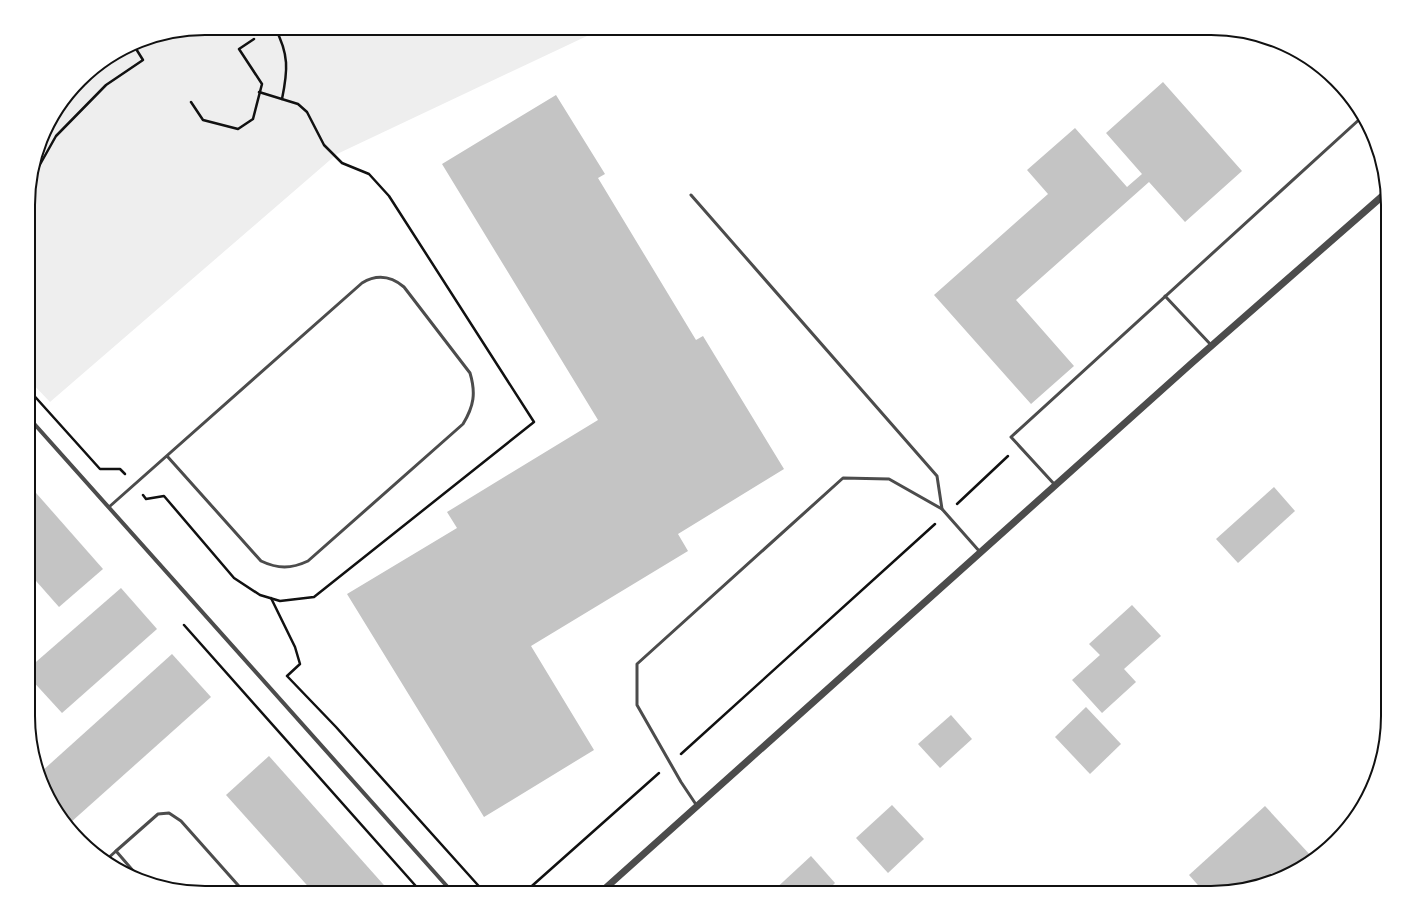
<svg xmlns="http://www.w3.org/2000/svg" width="1416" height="921" font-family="'Source Serif 4',serif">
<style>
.green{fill:#eee}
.building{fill:#c4c4c4}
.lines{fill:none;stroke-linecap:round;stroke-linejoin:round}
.path{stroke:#111;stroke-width:2.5}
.service{stroke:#4c4c4c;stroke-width:3}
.minor{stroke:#4c4c4c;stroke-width:4}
.tertiary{stroke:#4c4c4c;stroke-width:7}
.rim{fill:none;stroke:#111;stroke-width:2}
</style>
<rect width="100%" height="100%" fill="#fff"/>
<path class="green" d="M205,28H604L337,154L50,402L29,380V182L46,127L88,72L138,41Z"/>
<g class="building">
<path d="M1163,82L1242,171L1185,222L1149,182L1016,300L1074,366L1031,404L934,295L1048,194L1027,170L1075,128L1127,187L1142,174L1106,133Z"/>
<path d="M556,95L605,174L598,178L696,340L703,336L784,469L678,534L688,551L531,646L594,750L484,817L347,594L457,528L447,512L598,420L442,164Z"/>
<path d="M1388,455V466L1382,460Z"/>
<path d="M29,485L103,569L59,607L29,573Z"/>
<path d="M1274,487L1295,511L1238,563L1216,539Z"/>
<path d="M121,588L157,629L62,713L29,677V668Z"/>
<path d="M1132,605L1161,636L1124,669L1136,682L1102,713L1072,680L1100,655L1089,644Z"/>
<path d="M172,654L211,697L70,823L50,800L41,772Z"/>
<path d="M1086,707L1121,744L1090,774L1055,737Z"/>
<path d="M951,715L972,739L940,768L918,744Z"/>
<path d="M269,756L391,893H314L226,795Z"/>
<path d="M892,805L924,839L888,873L856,838Z"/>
<path d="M1265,806L1312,857L1299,869L1222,893H1205L1189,875Z"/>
<path d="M811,856L835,883L825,893H771Z"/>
</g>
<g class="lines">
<g class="path">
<path d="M275,28C289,54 288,70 282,99"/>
<path d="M191,102L203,120L238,129L253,119L262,84L239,49L254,39"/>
<path d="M29,184L56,136L106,85L143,60L133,44"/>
<path d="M29,390L100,469H120L125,474"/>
<path d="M143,495L146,499L164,496L234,578L260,595L280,601L314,597L534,422L389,196L369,174L342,163L324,145L307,112L298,104L259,92"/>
<path d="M957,504L1008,456"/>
<path d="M271,598L295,647L300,664L287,676L336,727L485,893"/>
<path d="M184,625L422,893"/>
<path d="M681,754L935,524"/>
<path d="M524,893L659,773"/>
</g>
<g class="service">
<path d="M691,195L937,476L942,509"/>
<path d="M1165,296L1212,346"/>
<path d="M1055,485L1011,437L1362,117"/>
<path d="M109,507L362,283C377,274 391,276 404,287L470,373C476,393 474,406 463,424L308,561C291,569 278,569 261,561L167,456"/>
<path d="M697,806L681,782L637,705V664L843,478L889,479L942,509L980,552"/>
<path d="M116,851L158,814L169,813L181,821L245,893"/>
<path d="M105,861L116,851L141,880"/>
</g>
<path class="minor" d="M29,418L453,893"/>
<path class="tertiary" d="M600,893L1193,362L1387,192"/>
</g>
<path d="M0 0H1416V921H0ZM205 35H1211A170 170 0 0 1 1381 205V716A170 170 0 0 1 1211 886H205A170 170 0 0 1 35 716V205A170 170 0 0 1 205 35Z" fill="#fff" fill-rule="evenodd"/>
<path class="rim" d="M205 35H1211A170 170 0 0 1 1381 205V716A170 170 0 0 1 1211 886H205A170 170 0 0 1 35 716V205A170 170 0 0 1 205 35Z"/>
</svg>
